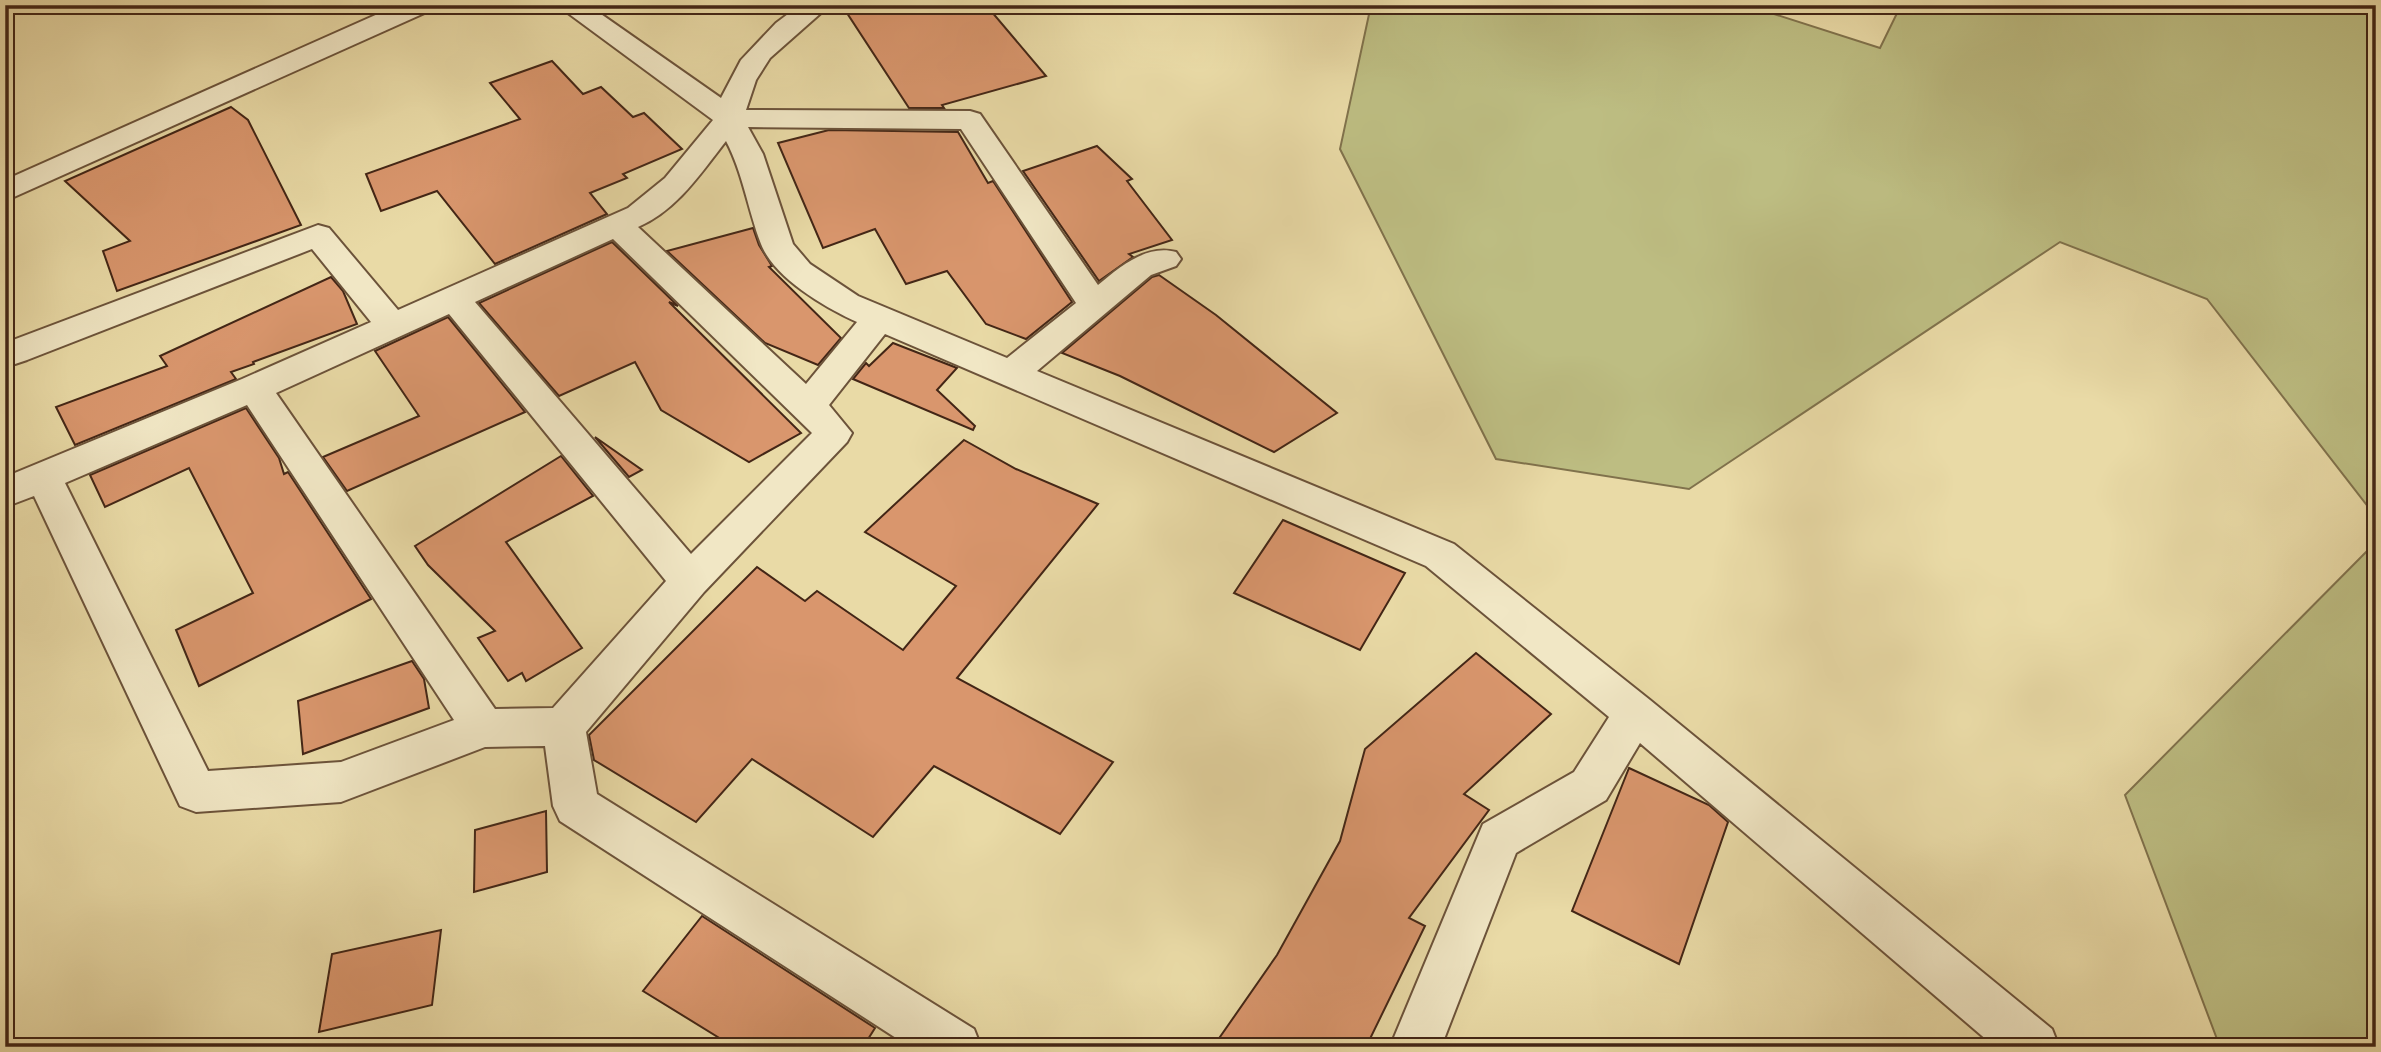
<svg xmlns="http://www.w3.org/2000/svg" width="2381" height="1052" font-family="'Gentium Book Plus',serif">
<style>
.green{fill:#bdbd82;stroke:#80724c;stroke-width:2}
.building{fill:#d9966d;stroke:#432616;stroke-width:2}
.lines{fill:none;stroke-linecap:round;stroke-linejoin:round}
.minor-casing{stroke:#6c533a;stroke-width:4}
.tertiary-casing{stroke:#6c533a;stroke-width:4}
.minor{fill:#f1e7c5;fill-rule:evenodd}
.tertiary{fill:#f1e7c5;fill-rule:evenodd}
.rail-casing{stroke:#432616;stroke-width:6}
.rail{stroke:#f1e7c5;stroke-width:4.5;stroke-dasharray:12;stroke-linecap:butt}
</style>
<rect width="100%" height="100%" fill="#e9daa6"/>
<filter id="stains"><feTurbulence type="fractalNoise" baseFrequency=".00286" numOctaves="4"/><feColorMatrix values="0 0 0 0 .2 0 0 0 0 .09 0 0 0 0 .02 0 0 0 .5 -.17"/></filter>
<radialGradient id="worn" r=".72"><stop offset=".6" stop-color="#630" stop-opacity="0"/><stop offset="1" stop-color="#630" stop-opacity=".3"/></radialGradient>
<g class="green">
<path d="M1371,5H1746L1880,48L1901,5H2376V517L2207,299L2060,242L1689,489L1496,459L1340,149Z"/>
<path d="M2376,542V1047H2220L2125,795Z"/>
</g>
<g class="building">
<path d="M878,5H986L1046,76L942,105L944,108H909L847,13Z"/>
<path d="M552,61L583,94L601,87L633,117L644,113L682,149L623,174L627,178L590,193L607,214L495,264L437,191L381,211L366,174L520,119L490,83Z"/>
<path d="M231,107L248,120L301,225L117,291L103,251L130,241L65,181Z"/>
<path d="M829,130L958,132L988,183L993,181L1072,302L1026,339L986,324L947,271L906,284L875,229L823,248L778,143Z"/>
<path d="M1097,146L1132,179L1127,181L1172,240L1129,254L1133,257L1099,281L1023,171Z"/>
<path d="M753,228L759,245L772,266L769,267L841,338L818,365L765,343L667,251Z"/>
<path d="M612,242L678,306L669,302L801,433L749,462L661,410L635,362L559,396L479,303Z"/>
<path d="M1159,275L1216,315L1337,413L1274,452L1120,376L1062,353L1152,277Z"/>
<path d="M331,277L343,291L357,324L253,362L254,364L231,372L236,379L75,445L56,407L167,366L160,356Z"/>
<path d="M448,317L525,412L347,491L323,457L419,416L375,351Z"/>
<path d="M893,343L957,368L937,390L975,426L973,430L853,379L866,363L869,366Z"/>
<path d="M246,408L279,458L284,474L288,472L371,599L199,686L176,630L253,593L189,468L105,507L90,475Z"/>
<path d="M595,437L642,470L629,477Z"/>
<path d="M964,440L1016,469L1098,504L957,678L1113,762L1060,834L934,766L873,837L752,759L696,822L594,760L589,735L757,567L805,601L817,591L903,650L956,586L865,532Z"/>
<path d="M561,456L593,496L506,542L582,648L526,681L522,673L508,681L478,638L495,631L428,565L415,546Z"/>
<path d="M1283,520L1405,573L1360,650L1234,593Z"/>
<path d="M1476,653L1551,714L1464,794L1489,810L1409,918L1425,926L1366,1047H1213L1277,955L1340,841L1365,749Z"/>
<path d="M412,661L424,679L429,708L303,754L298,701Z"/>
<path d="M1629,768L1709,805L1728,822L1679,964L1572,911Z"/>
<path d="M546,811L547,872L474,892L475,830Z"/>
<path d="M702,916L875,1028L863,1047H734L643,991Z"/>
<path d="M441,930L432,1005L319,1032L332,954Z"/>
</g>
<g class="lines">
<defs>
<path id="minor" d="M557,5H588L721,98L741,60L776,23L800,5H830L770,58L756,80L746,110L970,111L980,114L1098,285C1120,267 1146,244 1176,252L1181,259L1176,266L1151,275L1037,371L1454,544L1650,700L2052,1029L2059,1047H1995L1640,743L1606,800L1516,853L1441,1047H1390L1483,824L1574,772L1609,717L1426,566L885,334L829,405L852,433L847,442L704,592L586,732L597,794L974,1029L981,1047H910L560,821L553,806L545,746L485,747L341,802L196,812L180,806L34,496L5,507V477L242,379L371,322L312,249L27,360L15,364L5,361V343L318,225L329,228L398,310L628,208L665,178L713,120ZM748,127L961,129L1076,303L1007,358L858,296L810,264L793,244L763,154ZM726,141C743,173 748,210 761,244C774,278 826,308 857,322L806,384L638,227C677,210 701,173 726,141ZM613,239L812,433L691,554L475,302ZM449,314L666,581L553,708L495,709L276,393ZM247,405L454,720L341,762L208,771L65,483Z"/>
<path id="tertiary" d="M398,5H433L429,11L5,201V180Z"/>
</defs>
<use href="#minor" class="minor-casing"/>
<use href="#tertiary" class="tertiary-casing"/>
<use href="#minor" class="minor"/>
<use href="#tertiary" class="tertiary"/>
<defs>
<path id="rail" d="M5,14L22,5"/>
</defs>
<use href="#rail" class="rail-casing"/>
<use href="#rail" class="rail"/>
</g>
<rect width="2381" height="1052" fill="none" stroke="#e9daa6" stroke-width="28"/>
<rect x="7" y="7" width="2367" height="1038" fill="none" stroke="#432616" stroke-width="3.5"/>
<rect x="14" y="14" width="2353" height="1024" fill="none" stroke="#432616" stroke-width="2"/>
<rect width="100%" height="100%" filter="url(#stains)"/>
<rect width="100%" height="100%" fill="url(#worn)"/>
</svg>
